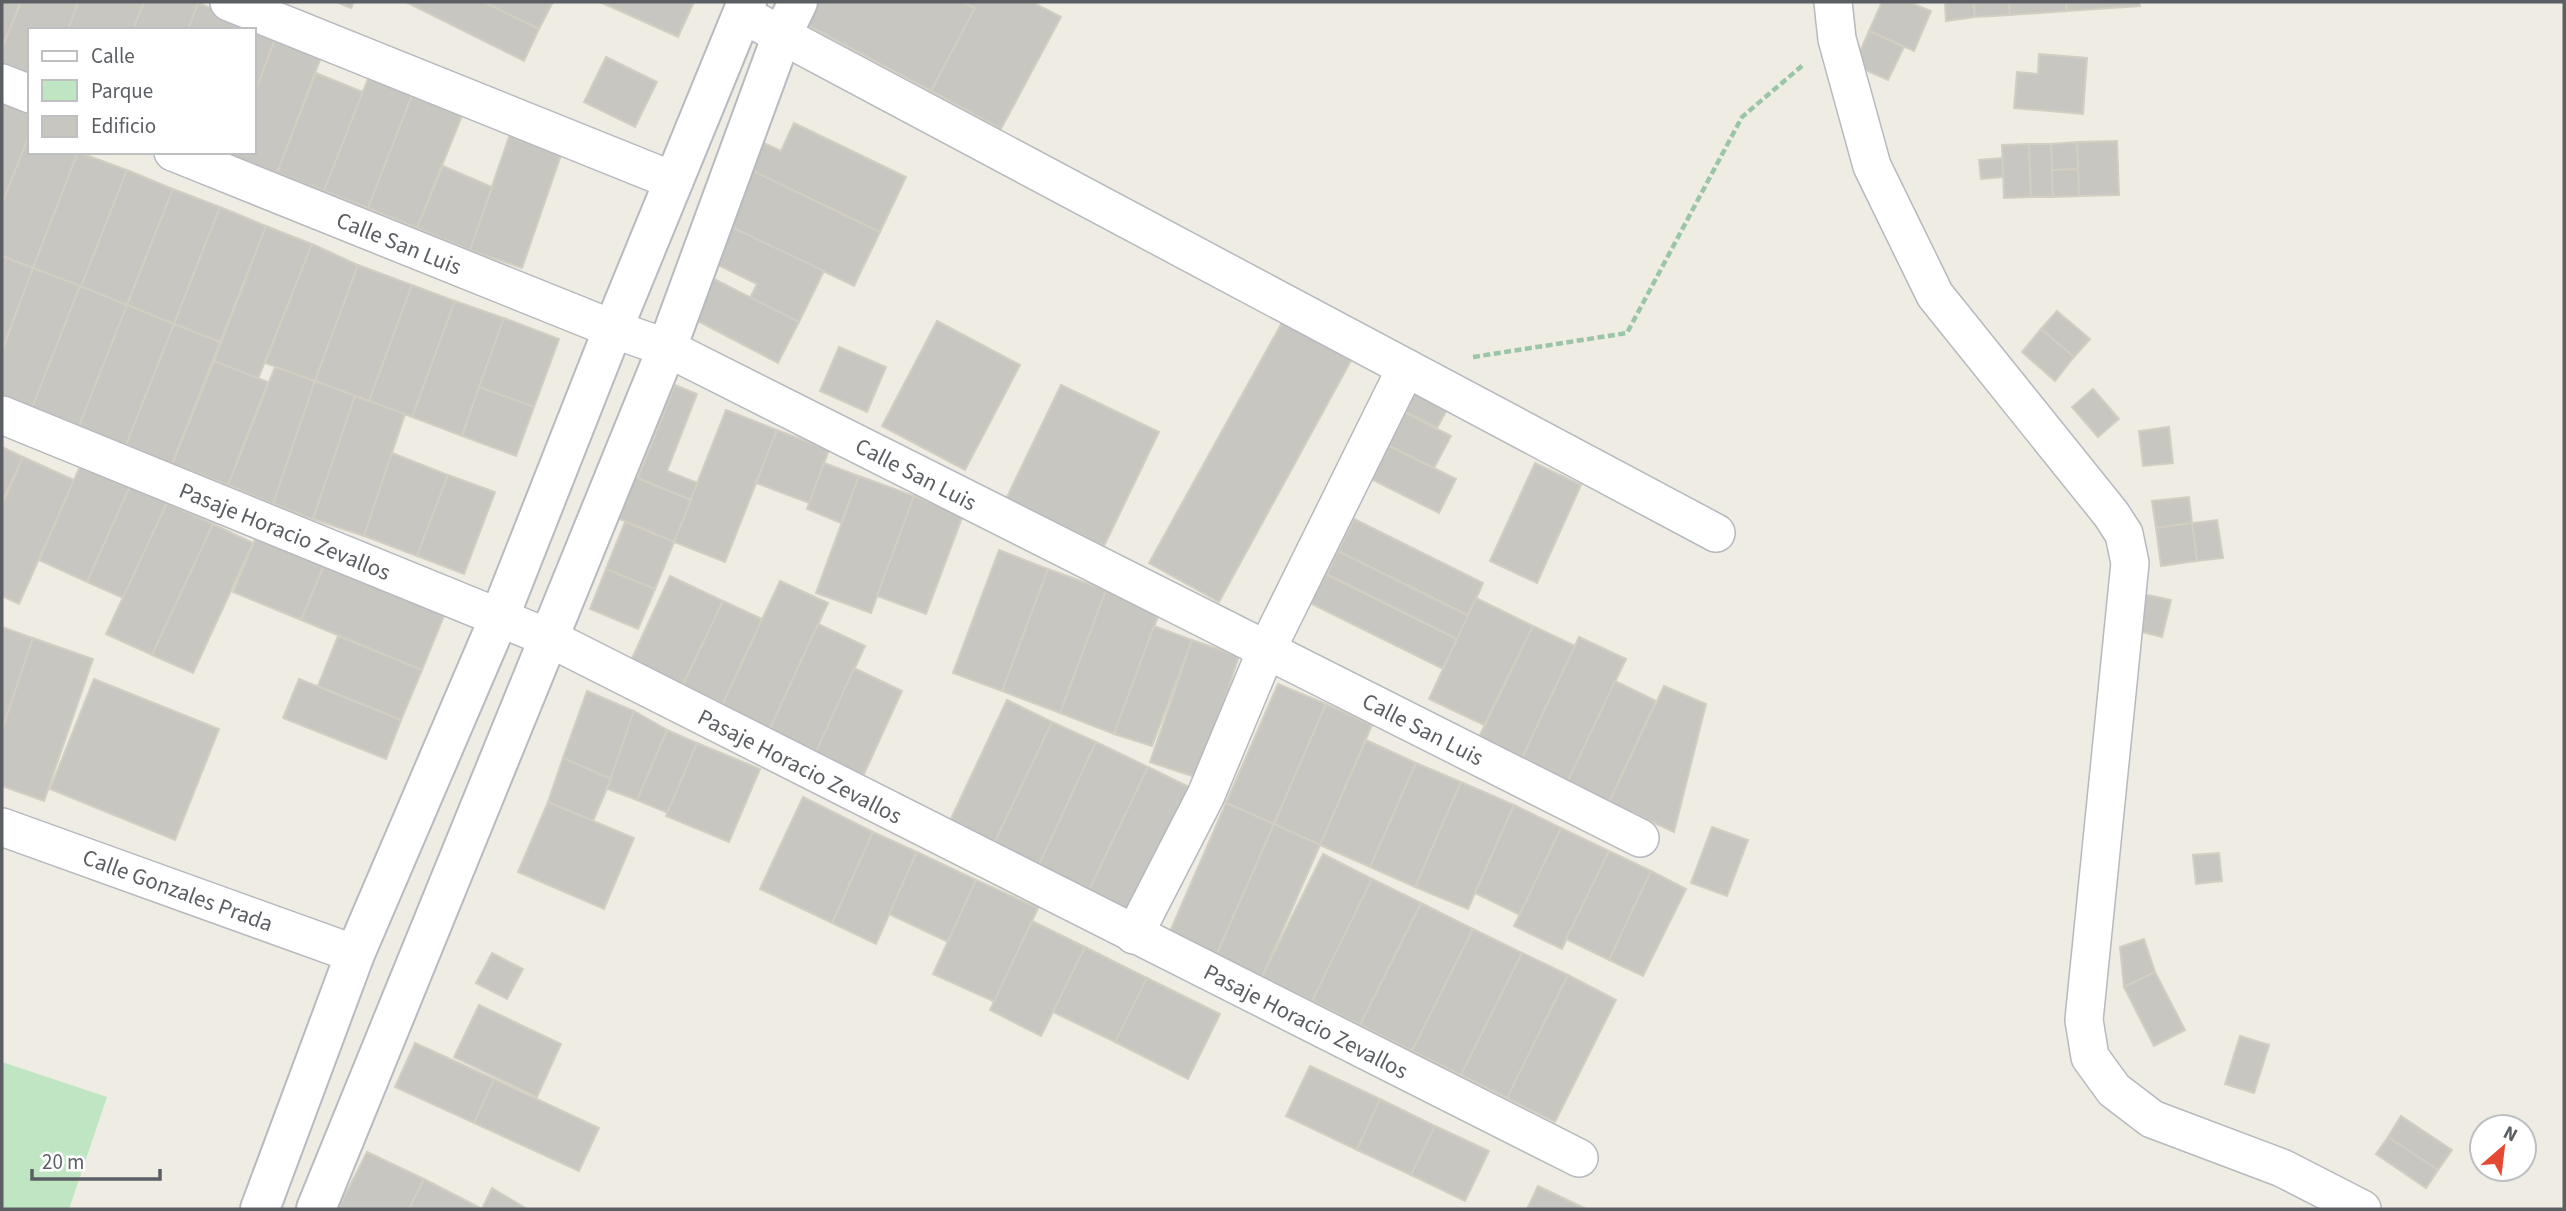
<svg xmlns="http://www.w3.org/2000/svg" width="2566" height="1211" font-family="'Source Sans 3',sans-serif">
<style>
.green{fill:#c0e5c2}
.building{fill:#c8c6c1;stroke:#d2cec2;stroke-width:2}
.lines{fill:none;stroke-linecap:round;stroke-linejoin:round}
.minor-casing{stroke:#b6b9bd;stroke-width:40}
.secondary-casing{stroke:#b7babf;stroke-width:42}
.path{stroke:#9ac5a8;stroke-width:4.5;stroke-dasharray:7 3.5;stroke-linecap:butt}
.minor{stroke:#fff;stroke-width:37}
.secondary{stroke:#fff;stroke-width:38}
.labels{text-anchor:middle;stroke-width:7;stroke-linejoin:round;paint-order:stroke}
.street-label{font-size:23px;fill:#5b5f64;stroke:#fff}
</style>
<rect width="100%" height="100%" fill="#eeece3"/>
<path class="green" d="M2,1062L107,1097L69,1209H2Z"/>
<g class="building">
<path d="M2,2H21L2,48Z"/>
<path d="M21,2H78L68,30H30V79L2,69V48Z"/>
<path d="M78,2H144L133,30H68Z"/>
<path d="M144,2H195L198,3L188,30H133Z"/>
<path d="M336,2H354L351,8Z"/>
<path d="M406,2H484L539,29L524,61Z"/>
<path d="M484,2H553L539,29Z"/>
<path d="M600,2H694L678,37Z"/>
<path d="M808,2H962L975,8L931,91L798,20Z"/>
<path d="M962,2H1032L1061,17L1001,129L931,91L975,8Z"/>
<path d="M1882,2H1909L1931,11L1914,51L1869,31Z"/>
<path d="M1945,2H1973L1975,17L1946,21Z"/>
<path d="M1974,2H2009L2010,15L1975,17Z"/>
<path d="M2009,2H2066L2067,11L2010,15Z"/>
<path d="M2066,2H2139L2140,6L2067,11Z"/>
<path d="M198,3L239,19L235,30H188Z"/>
<path d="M239,19L277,34L254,95V30H235Z"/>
<path d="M1869,31L1904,47L1888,80L1854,65Z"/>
<path d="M277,34L323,52L277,173L231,155L232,152H254V95Z"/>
<path d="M2039,54L2087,58L2083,114L2014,108L2017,72L2038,74Z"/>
<path d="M606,57L657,82L635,127L584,102Z"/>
<path d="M316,73L363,92L324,191L277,173Z"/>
<path d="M369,76L413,93L368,208L324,191Z"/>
<path d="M413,93L463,113L417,228L368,208Z"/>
<path d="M2,103L30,114V133L2,204Z"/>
<path d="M794,123L906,177L880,232L751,170L764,143L781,151Z"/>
<path d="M30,133V152H78L33,268L2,256V204Z"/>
<path d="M510,134L562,152L522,268L470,250Z"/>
<path d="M2117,141L2119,195L2079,196L2077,142Z"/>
<path d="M2077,142L2078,169L2052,170L2051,144Z"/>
<path d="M2029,144L2031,197L2004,198L2002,145Z"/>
<path d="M2029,144H2051L2053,197H2031Z"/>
<path d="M78,152L127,170L81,287L33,268Z"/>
<path d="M2002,158L2003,177L1981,179L1979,160Z"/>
<path d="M443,166L492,187L470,250L417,228Z"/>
<path d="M2078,169L2079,196L2053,197L2052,170Z"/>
<path d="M127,170L173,189L127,305L81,287Z"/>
<path d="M751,170L880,232L854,286L725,224Z"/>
<path d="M173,189L220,207L174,324L127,305Z"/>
<path d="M220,207L266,226L220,342L174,324Z"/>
<path d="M725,224L824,271L799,322L750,298L757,284L708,260Z"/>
<path d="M266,226L312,244L258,379L214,361Z"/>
<path d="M312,244L358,265L315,381L265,363Z"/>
<path d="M2,256L33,268L2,351Z"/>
<path d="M358,265L412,285L369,401L315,381Z"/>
<path d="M33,268L80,286L32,408L2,396V351Z"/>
<path d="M712,278L799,322L778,363L692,318Z"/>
<path d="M412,285L455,301L412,417L369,401Z"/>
<path d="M80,286L127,305L79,426L32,408Z"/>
<path d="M455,301L504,318L462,436L412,417Z"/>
<path d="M127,305L174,324L126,445L79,426Z"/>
<path d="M2057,311L2090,339L2074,357L2041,329Z"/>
<path d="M504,318L559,339L534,407L479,387Z"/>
<path d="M1284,319L1353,357L1219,602L1149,563Z"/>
<path d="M937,321L1020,365L965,470L882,426Z"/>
<path d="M174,324L220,342L172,464L126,445Z"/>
<path d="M2041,329L2074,357L2055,381L2022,352Z"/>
<path d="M839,347L886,367L867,412L820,391Z"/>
<path d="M214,361L268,382L228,485L172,464Z"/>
<path d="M275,367L315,381L273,504L228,485Z"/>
<path d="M315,381L355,396L313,519L273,504Z"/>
<path d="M675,385L697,394L667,471L698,483L691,500L638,478Z"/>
<path d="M1061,385L1159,432L1104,546L1006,499Z"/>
<path d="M479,387L534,407L516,456L462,436Z"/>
<path d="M1408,388L1448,408L1437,428L1398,408Z"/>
<path d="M2093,389L2119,419L2098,437L2072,407Z"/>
<path d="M355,396L405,414L364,536L313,519Z"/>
<path d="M1392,406L1451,436L1434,468L1375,439Z"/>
<path d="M726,410L777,430L725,562L674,542Z"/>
<path d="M2169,427L2173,463L2143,466L2139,431Z"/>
<path d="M777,430L829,450L809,503L756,483Z"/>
<path d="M1375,439L1456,479L1439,513L1359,473Z"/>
<path d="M2,447L23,457L2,502Z"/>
<path d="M392,453L448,475L417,556L364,536Z"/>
<path d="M23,457L74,480L19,604L2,596V505Z"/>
<path d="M824,463L859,476L841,523L807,509Z"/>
<path d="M1535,463L1581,485L1537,583L1490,561Z"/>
<path d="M81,464L130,486L87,582L39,560Z"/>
<path d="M448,475L495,492L464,574L417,556Z"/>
<path d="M630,475L691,500L674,542L613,516Z"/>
<path d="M859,476L914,496L871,613L816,593Z"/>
<path d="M130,486L167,503L123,598L87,582Z"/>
<path d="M914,496L963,515L926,614L877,596Z"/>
<path d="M2189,497L2192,523L2156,528L2152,501Z"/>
<path d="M167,503L213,524L152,655L106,634Z"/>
<path d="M1354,519L1483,583L1469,616L1338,551Z"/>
<path d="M2217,520L2223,558L2197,561L2192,523Z"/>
<path d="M625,522L674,542L655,589L606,569Z"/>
<path d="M2192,523L2197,561L2161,566L2156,528Z"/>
<path d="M213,524L253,543L193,673L152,655Z"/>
<path d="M257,535L325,563L301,620L233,592Z"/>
<path d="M999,550L1048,569L1002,691L953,673Z"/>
<path d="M1338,551L1469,616L1457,639L1327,574Z"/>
<path d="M325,563L445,613L422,670L301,620Z"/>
<path d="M606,569L655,589L638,629L590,609Z"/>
<path d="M1048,569L1106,590L1060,713L1002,691Z"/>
<path d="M1319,571L1457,639L1443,669L1304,600Z"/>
<path d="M670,576L723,601L680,691L628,667Z"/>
<path d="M780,581L828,603L768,733L720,710Z"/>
<path d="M1106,590L1160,611L1114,734L1060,713Z"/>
<path d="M2143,594L2171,600L2162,637L2134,630Z"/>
<path d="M1476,598L1533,626L1484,725L1429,699Z"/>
<path d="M723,601L762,619L720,710L680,691Z"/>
<path d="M818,624L865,646L815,754L768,733Z"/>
<path d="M1154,626L1192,640L1152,746L1114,734Z"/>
<path d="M1533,626L1575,646L1521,760L1478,739Z"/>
<path d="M2,627L33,638L2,730Z"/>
<path d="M338,636L422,670L401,720L318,686Z"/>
<path d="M1579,637L1626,659L1567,783L1521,760Z"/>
<path d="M33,638L93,659L44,801L2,786V730Z"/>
<path d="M1192,640L1239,656L1198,778L1150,762Z"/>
<path d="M854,668L902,691L863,776L815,754Z"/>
<path d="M94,679L219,729L175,840L50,789Z"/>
<path d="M299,679L401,720L386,759L283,718Z"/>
<path d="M1615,681L1656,701L1609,802L1567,783Z"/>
<path d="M1278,684L1326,704L1274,824L1226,803Z"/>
<path d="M1664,686L1706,704L1674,832L1609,802Z"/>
<path d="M587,691L634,711L611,779L563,758Z"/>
<path d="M1007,700L1052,722L993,846L948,825Z"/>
<path d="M1326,704L1372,725L1320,845L1274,824Z"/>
<path d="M634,711L667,730L637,800L607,789Z"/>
<path d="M1052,722L1096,742L1038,867L993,846Z"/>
<path d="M667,730L697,743L668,813L637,800Z"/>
<path d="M1366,740L1416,763L1370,867L1320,845Z"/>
<path d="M1096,742L1148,767L1088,892L1038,867Z"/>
<path d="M697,743L760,769L729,842L666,816Z"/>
<path d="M563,758L611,779L593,821L548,802Z"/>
<path d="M1416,763L1461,782L1415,887L1370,867Z"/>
<path d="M1148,767L1191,788L1133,912L1088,892Z"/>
<path d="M1461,782L1514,805L1468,909L1415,887Z"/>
<path d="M803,797L873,832L832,923L760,889Z"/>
<path d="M548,802L634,838L604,909L518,872Z"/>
<path d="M1226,803L1274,824L1216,956L1168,936Z"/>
<path d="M1514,805L1561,828L1520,915L1475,893Z"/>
<path d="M1274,824L1320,845L1262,977L1216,956Z"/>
<path d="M1712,827L1748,840L1727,896L1691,883Z"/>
<path d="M1561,828L1609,851L1562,949L1514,926Z"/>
<path d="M873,832L917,852L876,944L832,923Z"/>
<path d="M1609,851L1651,871L1609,960L1566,939Z"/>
<path d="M917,852L976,880L948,942L889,914Z"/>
<path d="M2219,853L2222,881L2196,884L2193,855Z"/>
<path d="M1323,854L1372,879L1312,1001L1262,977Z"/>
<path d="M1651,871L1686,889L1643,976L1609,960Z"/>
<path d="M1372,879L1421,903L1360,1025L1312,1001Z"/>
<path d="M976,880L1038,908L995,1002L933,974Z"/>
<path d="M1421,903L1473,929L1412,1051L1360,1025Z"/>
<path d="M1032,921L1085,947L1041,1036L990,1010Z"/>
<path d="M1473,929L1522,953L1461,1075L1412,1051Z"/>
<path d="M2144,939L2155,972L2124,987L2120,947Z"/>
<path d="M1085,947L1147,978L1115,1042L1053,1012Z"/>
<path d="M492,953L523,969L507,999L476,983Z"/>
<path d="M1522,953L1568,975L1507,1098L1461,1075Z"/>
<path d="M2155,972L2185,1030L2154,1046L2124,987Z"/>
<path d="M1568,975L1616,1000L1555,1122L1507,1098Z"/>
<path d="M1147,978L1220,1014L1188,1079L1115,1042Z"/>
<path d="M479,1005L561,1044L537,1097L454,1057Z"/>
<path d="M2240,1036L2269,1045L2254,1093L2225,1084Z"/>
<path d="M415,1043L494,1079L474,1123L395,1087Z"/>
<path d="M1310,1066L1380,1099L1357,1150L1286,1116Z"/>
<path d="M494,1079L599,1128L579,1171L474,1123Z"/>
<path d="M1380,1099L1435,1126L1411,1175L1357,1150Z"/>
<path d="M2401,1116L2452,1150L2438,1170L2388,1137Z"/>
<path d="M1435,1126L1489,1151L1465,1201L1411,1175Z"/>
<path d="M2388,1137L2438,1170L2426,1188L2376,1154Z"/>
<path d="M367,1152L424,1179L409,1209H338Z"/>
<path d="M424,1179L482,1209H409Z"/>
<path d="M1538,1186L1586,1209H1527Z"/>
<path d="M492,1188L527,1209H482Z"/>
</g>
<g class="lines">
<defs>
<g id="minor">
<path d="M229,2L674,181"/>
<path d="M1833,2L1837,39L1872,166L1935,295L2111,514L2124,534L2130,563L2084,1020L2090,1057L2114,1090L2152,1119L2282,1168L2362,1209"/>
<path d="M742,14L1716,533"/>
<path d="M2,83L30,94"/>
<path d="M173,152L613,329L667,348L1640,838"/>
<path d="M2,415L549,638L1579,1158"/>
<path d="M2,827L355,954"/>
<path d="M1134,935L1206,795L1266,651L1406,368"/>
</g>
<g id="secondary">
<path d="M260,1209L355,954L499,618L613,329L747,2"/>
<path d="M316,1209L667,348L782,35L798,2"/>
</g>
</defs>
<use href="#minor" class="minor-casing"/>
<use href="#secondary" class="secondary-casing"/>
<path class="path" d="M1473,357L1627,333L1742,117L1803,65"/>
<use href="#minor" class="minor"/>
<use href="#secondary" class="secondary"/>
</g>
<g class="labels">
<g class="street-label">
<text transform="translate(399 243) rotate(22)" y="8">Calle San Luis</text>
<text transform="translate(916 474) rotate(27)" y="8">Calle San Luis</text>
<text transform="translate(285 531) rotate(22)" y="8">Pasaje Horacio Zevallos</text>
<text transform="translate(1423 729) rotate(27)" y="8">Calle San Luis</text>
<text transform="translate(800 766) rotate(27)" y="8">Pasaje Horacio Zevallos</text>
<text transform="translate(178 890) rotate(20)" y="8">Calle Gonzales Prada</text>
<text transform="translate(1306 1021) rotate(27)" y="8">Pasaje Horacio Zevallos</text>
</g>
</g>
<rect width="2566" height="1211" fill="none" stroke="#5b5f64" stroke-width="7"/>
<rect x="28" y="28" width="228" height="126" fill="#ffffff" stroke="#bdbfc1" stroke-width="2"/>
<rect x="42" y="51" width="35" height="10" fill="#ffffff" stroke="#bdbfc1" stroke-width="2"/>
<text x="91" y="63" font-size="21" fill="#5b5f64">Calle</text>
<rect x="42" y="80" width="35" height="21" fill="#c0e5c2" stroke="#bdbfc1" stroke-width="2"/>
<text x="91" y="98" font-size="21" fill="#5b5f64">Parque</text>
<rect x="42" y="116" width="35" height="21" fill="#c8c6c1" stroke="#bdbfc1" stroke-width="2"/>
<text x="91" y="133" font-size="21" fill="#5b5f64">Edificio</text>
<g transform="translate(2503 1148) rotate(28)"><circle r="33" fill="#ffffff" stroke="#bdbfc1" stroke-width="2"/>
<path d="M0-5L12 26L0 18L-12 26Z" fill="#e54932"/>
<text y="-10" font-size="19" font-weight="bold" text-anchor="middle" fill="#5b5f64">N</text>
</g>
<path d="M32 1169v10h128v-10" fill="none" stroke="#5b5f64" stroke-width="3.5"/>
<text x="42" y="1169" font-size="21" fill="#5b5f64" stroke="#ffffff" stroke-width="5" paint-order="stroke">20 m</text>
</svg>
